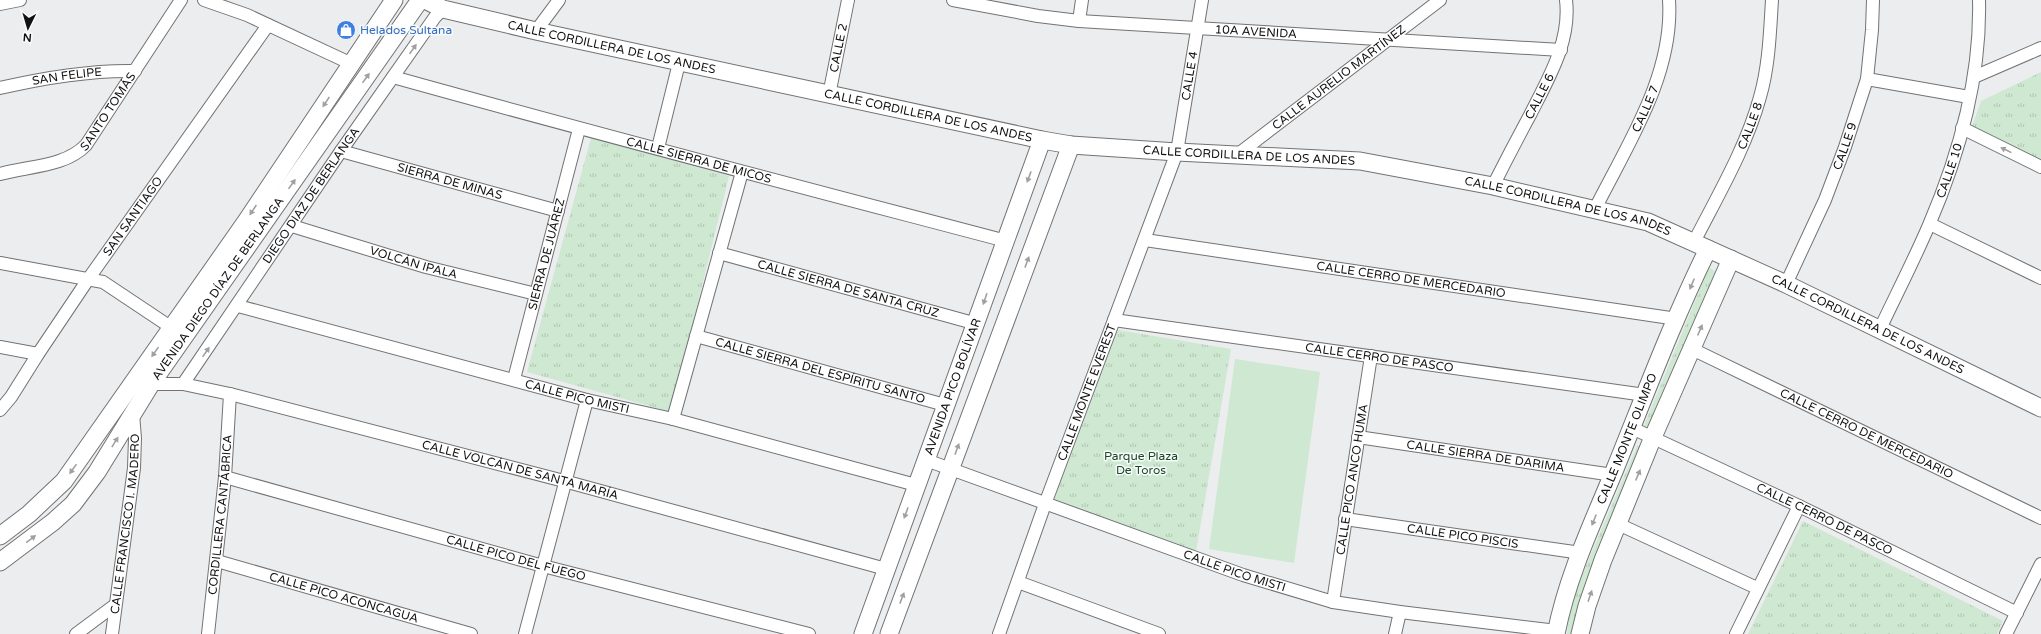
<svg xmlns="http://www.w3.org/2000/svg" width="2041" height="634" font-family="'Varela Round',sans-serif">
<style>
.grass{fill:url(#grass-tufts)}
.garden{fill:#cee8d1}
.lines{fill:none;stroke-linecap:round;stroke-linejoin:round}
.street-casing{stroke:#717375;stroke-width:14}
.secondary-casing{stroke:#717375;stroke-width:19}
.street{stroke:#fff;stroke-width:12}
.secondary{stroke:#fff;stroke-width:17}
.oneway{fill:#a0a0a0}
.labels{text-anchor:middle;stroke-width:3;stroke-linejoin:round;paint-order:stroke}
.shop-label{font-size:12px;fill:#366cbe;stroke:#f8fbfc;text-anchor:start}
.street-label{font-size:12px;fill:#111112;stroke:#f8fbfc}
.park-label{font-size:12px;fill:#1b4724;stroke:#f8fbfc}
</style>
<defs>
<pattern id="grass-tufts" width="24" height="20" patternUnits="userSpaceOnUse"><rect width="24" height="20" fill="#cee8d1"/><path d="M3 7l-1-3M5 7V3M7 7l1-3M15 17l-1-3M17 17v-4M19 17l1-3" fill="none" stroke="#b0c6b2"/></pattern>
</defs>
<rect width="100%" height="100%" fill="#ebedef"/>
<g class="grass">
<path d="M2041,72V162L1972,127L1981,101Z"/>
<path d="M591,138L729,176L671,412L527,372Z"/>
<path d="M1709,267L1716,272L1653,430L1643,428Z"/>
<path d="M1118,330L1231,349L1195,557L1053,503Z"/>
<path d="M1637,446L1646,447L1578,634H1567L1571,601Z"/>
<path d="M1803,521L2003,621L1997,634H1748Z"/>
</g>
<path class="garden" d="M1235,359L1320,372L1294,563L1209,549Z"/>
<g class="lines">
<defs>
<g id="street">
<path d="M204,0L247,15L352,64"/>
<path id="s1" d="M953,0L1038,16L1079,21L1561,50"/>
<path d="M0,4L20,0"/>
<path d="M1079,21L1082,0"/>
<path d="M536,31L559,0"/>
<path id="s2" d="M393,77C597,134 801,187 1006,241"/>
<path d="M1974,77L2041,48"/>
<path d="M1867,79L1969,97"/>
<path id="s3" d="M0,88C43,78 91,70 135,71"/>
<path id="s4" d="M829,95L848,0"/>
<path d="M1962,128L2041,167"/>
<path d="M658,148L679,63"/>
<path id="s5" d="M341,151L558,211"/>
<path id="s6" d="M1237,155L1440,0"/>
<path id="s7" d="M0,174C28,166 65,167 86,145L181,0"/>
<path id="s8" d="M1493,186C1505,162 1517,139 1530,115C1548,79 1571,42 1566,0"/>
<path id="s9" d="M1595,209C1627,145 1674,75 1669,0"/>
<path d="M1930,224L2041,278"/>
<path id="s10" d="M292,226L426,267L536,294"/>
<path id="s11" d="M1145,240L1677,319"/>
<path id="s12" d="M1694,242C1718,195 1746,148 1760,97C1769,66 1770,32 1772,0"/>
<path id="s13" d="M719,253L977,324"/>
<path d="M0,263L103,282L172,328"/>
<path id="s14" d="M1786,284L1825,200L1845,147L1867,79L1872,30L1873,0"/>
<path id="s15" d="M238,306L587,400L673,419L916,485"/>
<path id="s16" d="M1114,320L1645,395"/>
<path id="s17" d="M1880,329C1896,295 1914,260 1929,225C1959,155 1981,76 1979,0"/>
<path id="s18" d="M696,336L945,405"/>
<path d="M0,347L38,354"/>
<path id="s19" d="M1692,349L2041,518"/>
<path id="s20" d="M514,379L579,129"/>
<path id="s21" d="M151,384H183L230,394L564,481L886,569"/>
<path id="s22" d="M183,384L341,151L435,17L443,9"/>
<path id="s23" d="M0,410L11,397L38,354L89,278L268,25"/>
<path d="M673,419L742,172"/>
<path id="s24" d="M1632,428L1799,506L2017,613"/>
<path id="s25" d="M1358,437L1613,475"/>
<path id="s26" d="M926,460L1243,575L1333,602L1400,612L1557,631"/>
<path id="s27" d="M225,477L543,566L809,634"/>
<path id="s28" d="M1345,519L1581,553"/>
<path d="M1618,524L1757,588"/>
<path id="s29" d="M217,561L471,634"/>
<path d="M1018,582L1159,634"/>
<path id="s30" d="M1333,602L1371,356"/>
<path d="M76,634L115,605"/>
<path id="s31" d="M112,634L134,468L135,438L133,414"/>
<path id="s32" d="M208,634L225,477L230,394"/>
<path d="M525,634L587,400"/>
<path id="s33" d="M999,634L1045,504L1177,152L1202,0"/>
<path d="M1395,634L1400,612"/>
<path d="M1736,634L1799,506"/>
<path d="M2006,634L2041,564"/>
</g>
<g id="secondary">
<path id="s34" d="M425,0L443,9L536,31L1042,140L1071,145L1177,152L1360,161L1493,186L1648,222L1786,284L2041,408"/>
<path d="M0,536L29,514L64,481L245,223L394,0"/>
<path id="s35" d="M0,562L53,522L73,504L97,472L151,384L420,0"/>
<path id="s36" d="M863,634L1042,140"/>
<path d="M889,634L1071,145"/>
<path id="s37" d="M1556,634C1567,577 1593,522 1615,469C1645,395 1673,320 1708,249"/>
<path d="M1580,634L1587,606L1603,560L1653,437L1731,259"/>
</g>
</defs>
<use href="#street" class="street-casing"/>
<use href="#secondary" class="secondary-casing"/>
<use href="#street" class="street"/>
<use href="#secondary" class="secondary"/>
</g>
<defs><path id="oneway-solid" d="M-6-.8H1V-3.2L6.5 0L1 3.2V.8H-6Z"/></defs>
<g class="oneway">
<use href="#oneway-solid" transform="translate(413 49) rotate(-55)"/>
<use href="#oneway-solid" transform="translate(366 78) rotate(-55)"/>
<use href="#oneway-solid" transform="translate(326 102) rotate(124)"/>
<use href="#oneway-solid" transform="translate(2006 150) rotate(-154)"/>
<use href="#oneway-solid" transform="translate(1029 177) rotate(110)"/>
<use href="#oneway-solid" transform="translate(292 184) rotate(-55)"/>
<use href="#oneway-solid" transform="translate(253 210) rotate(124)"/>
<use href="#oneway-solid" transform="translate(1027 262) rotate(-70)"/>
<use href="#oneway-solid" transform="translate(1692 284) rotate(113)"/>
<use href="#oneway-solid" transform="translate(985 299) rotate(109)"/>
<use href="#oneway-solid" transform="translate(1700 330) rotate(-67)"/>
<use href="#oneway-solid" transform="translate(155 352) rotate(125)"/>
<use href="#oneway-solid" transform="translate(206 352) rotate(-55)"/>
<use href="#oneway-solid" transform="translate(115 442) rotate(-58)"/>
<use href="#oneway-solid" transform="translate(957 449) rotate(-70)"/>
<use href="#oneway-solid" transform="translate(73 469) rotate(126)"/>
<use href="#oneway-solid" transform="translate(1638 475) rotate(-67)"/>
<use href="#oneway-solid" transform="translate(906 513) rotate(110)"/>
<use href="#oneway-solid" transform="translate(1594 520) rotate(112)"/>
<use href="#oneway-solid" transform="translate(31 539) rotate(-37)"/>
<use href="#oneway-solid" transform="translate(1590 596) rotate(-71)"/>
<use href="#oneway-solid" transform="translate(902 598) rotate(-69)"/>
</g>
<defs>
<symbol id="shop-disc" viewBox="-11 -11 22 22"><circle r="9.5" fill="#3f7fe0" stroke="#f8fbfc"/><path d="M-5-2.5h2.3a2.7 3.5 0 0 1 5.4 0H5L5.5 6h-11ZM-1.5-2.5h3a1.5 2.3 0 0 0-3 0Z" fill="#fff"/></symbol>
</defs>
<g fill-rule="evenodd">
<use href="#shop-disc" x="335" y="19" width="22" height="22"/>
</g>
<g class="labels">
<g class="shop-label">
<text x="360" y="34">Helados Sultana</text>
</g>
<g class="street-label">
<text dy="4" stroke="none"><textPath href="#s1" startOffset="305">10A AVENIDA</textPath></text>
<text dy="4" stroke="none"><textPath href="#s34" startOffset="193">CALLE CORDILLERA DE LOS ANDES</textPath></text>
<text dy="4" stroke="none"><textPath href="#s4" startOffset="48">CALLE 2</textPath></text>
<text dy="4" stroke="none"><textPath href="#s33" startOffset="591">CALLE 4</textPath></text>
<text dy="4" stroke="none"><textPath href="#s3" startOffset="68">SAN FELIPE</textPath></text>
<text dy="4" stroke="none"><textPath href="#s6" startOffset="128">CALLE AURELIO MARTÍNEZ</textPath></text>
<text dy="4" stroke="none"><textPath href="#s8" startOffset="101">CALLE 6</textPath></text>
<text dy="4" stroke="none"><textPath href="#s9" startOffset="112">CALLE 7</textPath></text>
<text dy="4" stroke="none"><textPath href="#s7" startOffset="132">SANTO TOMÁS</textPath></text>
<text dy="4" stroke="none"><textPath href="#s34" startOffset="517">CALLE CORDILLERA DE LOS ANDES</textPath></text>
<text dy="4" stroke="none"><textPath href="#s12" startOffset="129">CALLE 8</textPath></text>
<text dy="4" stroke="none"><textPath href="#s14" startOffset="150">CALLE 9</textPath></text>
<text dy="4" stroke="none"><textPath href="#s34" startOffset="841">CALLE CORDILLERA DE LOS ANDES</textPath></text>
<text dy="4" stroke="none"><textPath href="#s2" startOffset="317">CALLE SIERRA DE MICOS</textPath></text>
<text dy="4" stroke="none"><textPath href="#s17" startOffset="173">CALLE 10</textPath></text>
<text dy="4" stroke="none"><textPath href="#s5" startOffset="113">SIERRA DE MINAS</textPath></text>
<text dy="4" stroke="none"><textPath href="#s22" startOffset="228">DIEGO DIAZ DE BERLANGA</textPath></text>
<text dy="4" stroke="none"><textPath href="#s34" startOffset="1165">CALLE CORDILLERA DE LOS ANDES</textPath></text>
<text dy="4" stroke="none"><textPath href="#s23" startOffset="235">SAN SANTIAGO</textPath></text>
<text dy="4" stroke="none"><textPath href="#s20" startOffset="129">SIERRA DE JUÁREZ</textPath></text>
<text dy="4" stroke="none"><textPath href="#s10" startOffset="127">VOLCÁN IPALA</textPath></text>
<text dy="4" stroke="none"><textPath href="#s11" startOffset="269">CALLE CERRO DE MERCEDARIO</textPath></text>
<text dy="4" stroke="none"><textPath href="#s13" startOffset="134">CALLE SIERRA DE SANTA CRUZ</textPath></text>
<text dy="4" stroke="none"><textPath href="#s35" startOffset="353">AVENIDA DIEGO DÍAZ DE BERLANGA</textPath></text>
<text dy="4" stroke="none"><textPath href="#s34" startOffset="1489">CALLE CORDILLERA DE LOS ANDES</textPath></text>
<text dy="4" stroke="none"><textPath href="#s16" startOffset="268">CALLE CERRO DE PASCO</textPath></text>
<text dy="4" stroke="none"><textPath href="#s18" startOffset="129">CALLE SIERRA DEL ESPÍRITU SANTO</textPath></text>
<text dy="4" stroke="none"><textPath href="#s36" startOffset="263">AVENIDA PICO BOLÍVAR</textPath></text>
<text dy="4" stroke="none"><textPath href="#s33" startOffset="257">CALLE MONTE EVEREST</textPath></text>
<text dy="4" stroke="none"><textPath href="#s15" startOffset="351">CALLE PICO MISTI</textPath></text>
<text dy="4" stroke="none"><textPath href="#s19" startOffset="194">CALLE CERRO DE MERCEDARIO</textPath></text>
<text dy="4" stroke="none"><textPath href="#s37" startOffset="208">CALLE MONTE OLIMPO</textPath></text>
<text dy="4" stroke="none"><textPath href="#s25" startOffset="129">CALLE SIERRA DE DARIMA</textPath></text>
<text dy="4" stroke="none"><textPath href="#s21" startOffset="380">CALLE VOLCÁN DE SANTA MARÍA</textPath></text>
<text dy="4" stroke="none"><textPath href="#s30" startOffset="124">CALLE PICO ANCO HUMA</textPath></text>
<text dy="4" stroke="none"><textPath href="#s32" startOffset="120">CORDILLERA CANTÁBRICA</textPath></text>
<text dy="4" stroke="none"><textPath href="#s24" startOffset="213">CALLE CERRO DE PASCO</textPath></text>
<text dy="4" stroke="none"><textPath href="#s31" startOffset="111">CALLE FRANCISCO I. MADERO</textPath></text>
<text dy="4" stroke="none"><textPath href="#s28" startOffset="119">CALLE PICO PISCIS</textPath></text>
<text dy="4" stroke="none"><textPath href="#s27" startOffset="302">CALLE PICO DEL FUEGO</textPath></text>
<text dy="4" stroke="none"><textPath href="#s26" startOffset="328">CALLE PICO MISTI</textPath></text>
<text dy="4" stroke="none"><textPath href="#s29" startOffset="132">CALLE PICO ACONCAGUA</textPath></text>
</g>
<g class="park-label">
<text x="1141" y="460">Parque Plaza<tspan x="1141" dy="14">De Toros</tspan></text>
</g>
</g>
<g transform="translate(28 28) rotate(185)" stroke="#f8fbfc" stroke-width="3" paint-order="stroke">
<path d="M0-3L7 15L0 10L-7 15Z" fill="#111112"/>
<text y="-6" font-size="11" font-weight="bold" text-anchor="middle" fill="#111112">N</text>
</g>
</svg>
